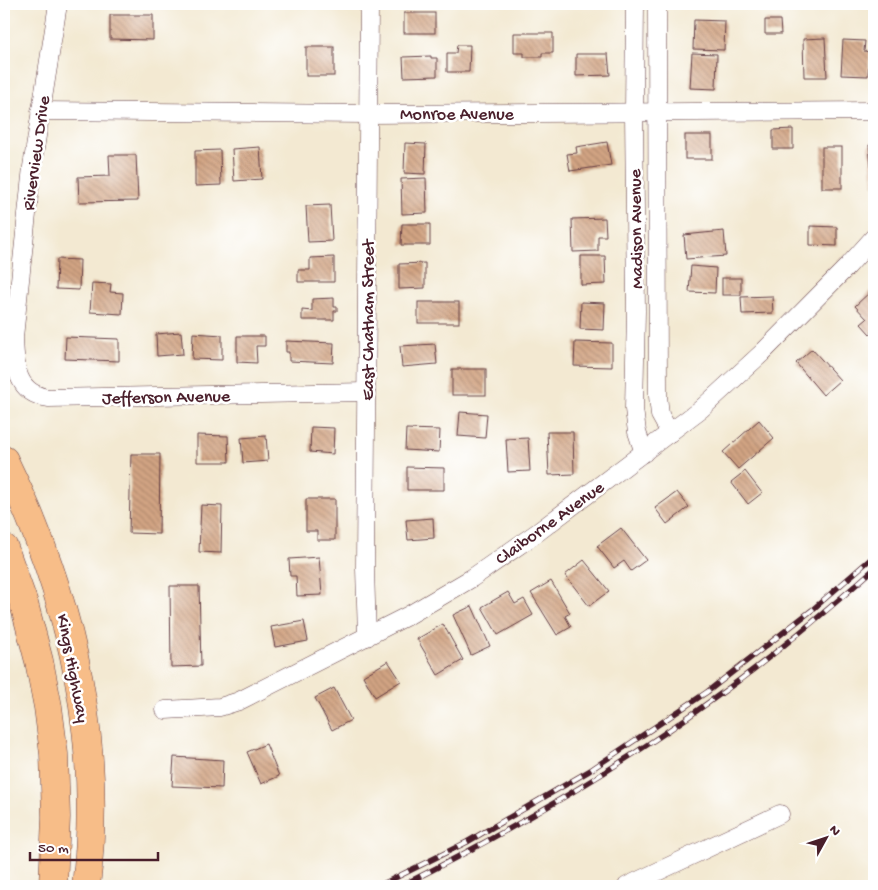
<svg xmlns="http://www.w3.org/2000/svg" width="878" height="890" font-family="'Gochi Hand',sans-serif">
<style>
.building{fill:url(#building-back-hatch)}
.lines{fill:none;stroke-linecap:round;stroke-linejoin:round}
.street-casing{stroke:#633d44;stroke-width:19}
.primary-casing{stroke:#633d44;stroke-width:29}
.street{stroke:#fff;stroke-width:18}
.primary{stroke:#f7bd88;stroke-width:28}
.rail-casing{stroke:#4a1f2b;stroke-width:5.5}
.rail{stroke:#fff;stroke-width:4;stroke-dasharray:11;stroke-linecap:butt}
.labels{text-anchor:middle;stroke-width:5;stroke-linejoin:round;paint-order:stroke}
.street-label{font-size:18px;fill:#4a1f2b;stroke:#fff}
</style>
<defs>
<pattern id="building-back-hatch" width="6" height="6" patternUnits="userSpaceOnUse" patternTransform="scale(1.25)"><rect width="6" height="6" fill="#d2a483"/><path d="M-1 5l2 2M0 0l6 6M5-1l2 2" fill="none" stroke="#ac856b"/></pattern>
</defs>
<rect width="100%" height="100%" fill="#fff"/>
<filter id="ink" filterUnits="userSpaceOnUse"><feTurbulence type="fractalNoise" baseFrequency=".02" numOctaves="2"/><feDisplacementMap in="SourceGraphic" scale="10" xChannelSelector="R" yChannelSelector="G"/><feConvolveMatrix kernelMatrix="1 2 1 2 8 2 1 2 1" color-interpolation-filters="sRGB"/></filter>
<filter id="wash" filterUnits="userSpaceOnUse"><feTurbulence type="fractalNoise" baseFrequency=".0096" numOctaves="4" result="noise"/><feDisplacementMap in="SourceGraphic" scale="20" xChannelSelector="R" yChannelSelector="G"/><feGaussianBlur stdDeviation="1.12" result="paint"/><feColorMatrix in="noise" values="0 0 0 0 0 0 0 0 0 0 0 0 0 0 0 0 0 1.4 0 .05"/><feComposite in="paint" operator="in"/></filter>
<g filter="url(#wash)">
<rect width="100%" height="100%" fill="#f3e9d2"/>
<g id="blocks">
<g class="building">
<rect x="404" y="13" width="31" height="20"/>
<path d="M110,15H153V40L110,39Z"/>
<path d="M694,20L725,21L724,50L693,49Z"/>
<path d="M765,20H780L781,34H765Z"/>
<path d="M514,33H553V53H542V57H524V53H514Z"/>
<path d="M825,38L827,77H804L803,39Z"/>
<path d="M843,40L865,41L864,51L870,52L868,76L841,75Z"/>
<path d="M457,45H470L469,72H447V53H456Z"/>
<rect x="306" y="47" width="28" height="29"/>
<path d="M692,53L717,54L716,89L690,88Z"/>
<path d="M576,54H608L610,75L576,76Z"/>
<path d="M431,56V58H437V76L404,77L403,57Z"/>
<path d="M793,129V149H773V130Z"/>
<rect x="685" y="135" width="27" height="24"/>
<path d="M607,142L611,165L570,171L567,154L577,153L576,147Z"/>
<path d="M405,143L426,144L425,174L404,173Z"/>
<path d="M874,144V186H873L869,145Z"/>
<path d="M260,147L262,179L234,181L232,149Z"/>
<rect x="822" y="147" width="20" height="41"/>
<path d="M220,150L221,185L195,186V151Z"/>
<path d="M109,155H136L138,201L79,202L78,177L110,176Z"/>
<path d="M426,178L427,213L402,214L401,179Z"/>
<path d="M330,205L332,241L308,242L306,206Z"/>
<path d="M605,218L606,236H598V251L573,252L572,219Z"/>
<path d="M402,224H430V245H401Z"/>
<path d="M810,226L837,227V246L810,245Z"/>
<path d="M724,231L726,256L686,259L684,235Z"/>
<path d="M581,256H605L606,284L581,285Z"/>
<path d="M334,257V282H298V270H310V258Z"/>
<path d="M57,259L80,260L79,290L56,289Z"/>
<path d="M425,263V288L399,289V264Z"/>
<path d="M691,266L716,268L715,293L689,292Z"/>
<rect x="722" y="278" width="19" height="17"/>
<path d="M92,283L111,284L110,292L123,293L122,314L90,312Z"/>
<path d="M871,291L874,294V330L870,334L861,324L867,319L855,306Z"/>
<path d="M772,296L773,313L742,314L741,297Z"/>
<path d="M334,298V307H337V311H334V320H302V310L312,311V299Z"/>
<rect x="418" y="302" width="41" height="21"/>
<path d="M581,302L605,303L604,330L580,329Z"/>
<path d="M181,332L183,354L157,356L156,334Z"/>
<path d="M193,333L222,335V360L192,359Z"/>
<path d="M237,336H265V346H256L257,363L237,362Z"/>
<path d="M66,337L119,339V361L65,359Z"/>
<path d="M286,341L334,343L333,363L289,361V352H286Z"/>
<path d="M575,342L612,343V367L574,366Z"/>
<path d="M435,344L437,364L402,367L400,346Z"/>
<path d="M812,349L840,380L823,395L796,363Z"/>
<rect x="452" y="369" width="34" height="26"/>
<path d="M460,412L487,414L485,438L458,436Z"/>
<path d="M759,420L774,438L738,469L723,452Z"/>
<path d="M311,427L334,428L333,454L310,452Z"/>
<path d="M406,429L440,430L439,452L405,450Z"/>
<path d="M547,432H573L574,474L549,475Z"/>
<path d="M197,435L228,436L229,462H197Z"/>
<path d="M266,436L268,461L243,463L241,438Z"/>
<path d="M528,438L530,471L508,472L506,439Z"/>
<path d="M131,454H160L159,534L129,533Z"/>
<path d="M407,467L444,468V490H407Z"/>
<path d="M745,471L762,493L748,504L731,482Z"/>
<path d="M677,492L689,507L667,524L655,508Z"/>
<path d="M306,499H335V540H317V531H306Z"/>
<path d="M201,505L222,506L221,553L199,552Z"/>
<path d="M433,518L434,538L408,540L406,520Z"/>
<path d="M621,528L646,560L631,571L624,561L614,568L597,546Z"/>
<path d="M319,557L322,595L297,596L296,576H290L289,559Z"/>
<path d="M584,560L609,591L589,606L565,575Z"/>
<path d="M551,581L570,613L565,616L571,627L557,635L531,593Z"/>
<path d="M170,586H199L201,666L171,667Z"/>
<path d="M508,592L515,604L524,599L533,615L498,635L482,607Z"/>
<path d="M472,606L490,646L471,655L453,615Z"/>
<path d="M304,621L308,641L275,647L271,627Z"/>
<path d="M443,624L463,660L438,675L417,639Z"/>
<path d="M388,661L401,681L375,697L363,676Z"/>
<path d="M334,688L351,720L332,730L315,698Z"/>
<path d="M266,744L279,776L261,784L247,752Z"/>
<path d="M174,757L223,760L222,788L172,786Z"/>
</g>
</g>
</g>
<g filter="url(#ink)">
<use href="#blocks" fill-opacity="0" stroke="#633d44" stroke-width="1"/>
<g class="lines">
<defs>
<g id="street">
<path d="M58,4L32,167L14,337C15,364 15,394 49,398L366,392"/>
<path d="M635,4L634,112L636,311L634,409L637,432L644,453"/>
<path d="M657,4L658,396L660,415L670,433"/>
<path d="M40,111L368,114L874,111"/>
<path d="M367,637L365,568L369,4"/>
<path d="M165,710L220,707L239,701L409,615L472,578L538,532L701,409L762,353L848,266L874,237"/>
<path d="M627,886L780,814"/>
</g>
<g id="primary">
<path d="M4,460C13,480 24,501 32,522C79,637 101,762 86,886"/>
<path d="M4,548L24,604L39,661L48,707L54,754L56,817L53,886"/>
</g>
</defs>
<use href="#street" class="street-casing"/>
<use href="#primary" class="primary-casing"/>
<use href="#street" class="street"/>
<use href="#primary" class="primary"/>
<defs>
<g id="rail">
<path d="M379,886L467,842L589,771L707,692L812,610L874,556"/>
<path d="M401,886C509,832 614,771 712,700C769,660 822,615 874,569"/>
</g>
</defs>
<use href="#rail" class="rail-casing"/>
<use href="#rail" class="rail"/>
</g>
</g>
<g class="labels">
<g class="street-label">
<text x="457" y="119">Monroe Avenue</text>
<text transform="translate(35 153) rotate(-82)" y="6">Riverview Drive</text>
<text transform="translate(635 229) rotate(-91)" y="6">Madison Avenue</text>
<text transform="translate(367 320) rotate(-90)" y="6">East Chatham Street</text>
<text transform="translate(166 396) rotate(-1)" y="6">Jefferson Avenue</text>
<text transform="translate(549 522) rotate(-36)" y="6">Claiborne Avenue</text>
<text transform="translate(74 668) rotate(79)" y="6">Kings Highway</text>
</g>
</g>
<rect width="878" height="890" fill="none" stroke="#fff" stroke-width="20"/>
<g transform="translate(826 838) rotate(50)" stroke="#ffffff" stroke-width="4" paint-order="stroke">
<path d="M0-4L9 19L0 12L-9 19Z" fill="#4a1f2b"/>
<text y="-8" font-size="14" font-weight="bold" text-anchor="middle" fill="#4a1f2b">N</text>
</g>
<path d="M30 852v8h128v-8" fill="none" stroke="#4a1f2b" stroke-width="2.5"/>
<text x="38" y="852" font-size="15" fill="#4a1f2b" stroke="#ffffff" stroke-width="4" paint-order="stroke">50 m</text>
</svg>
